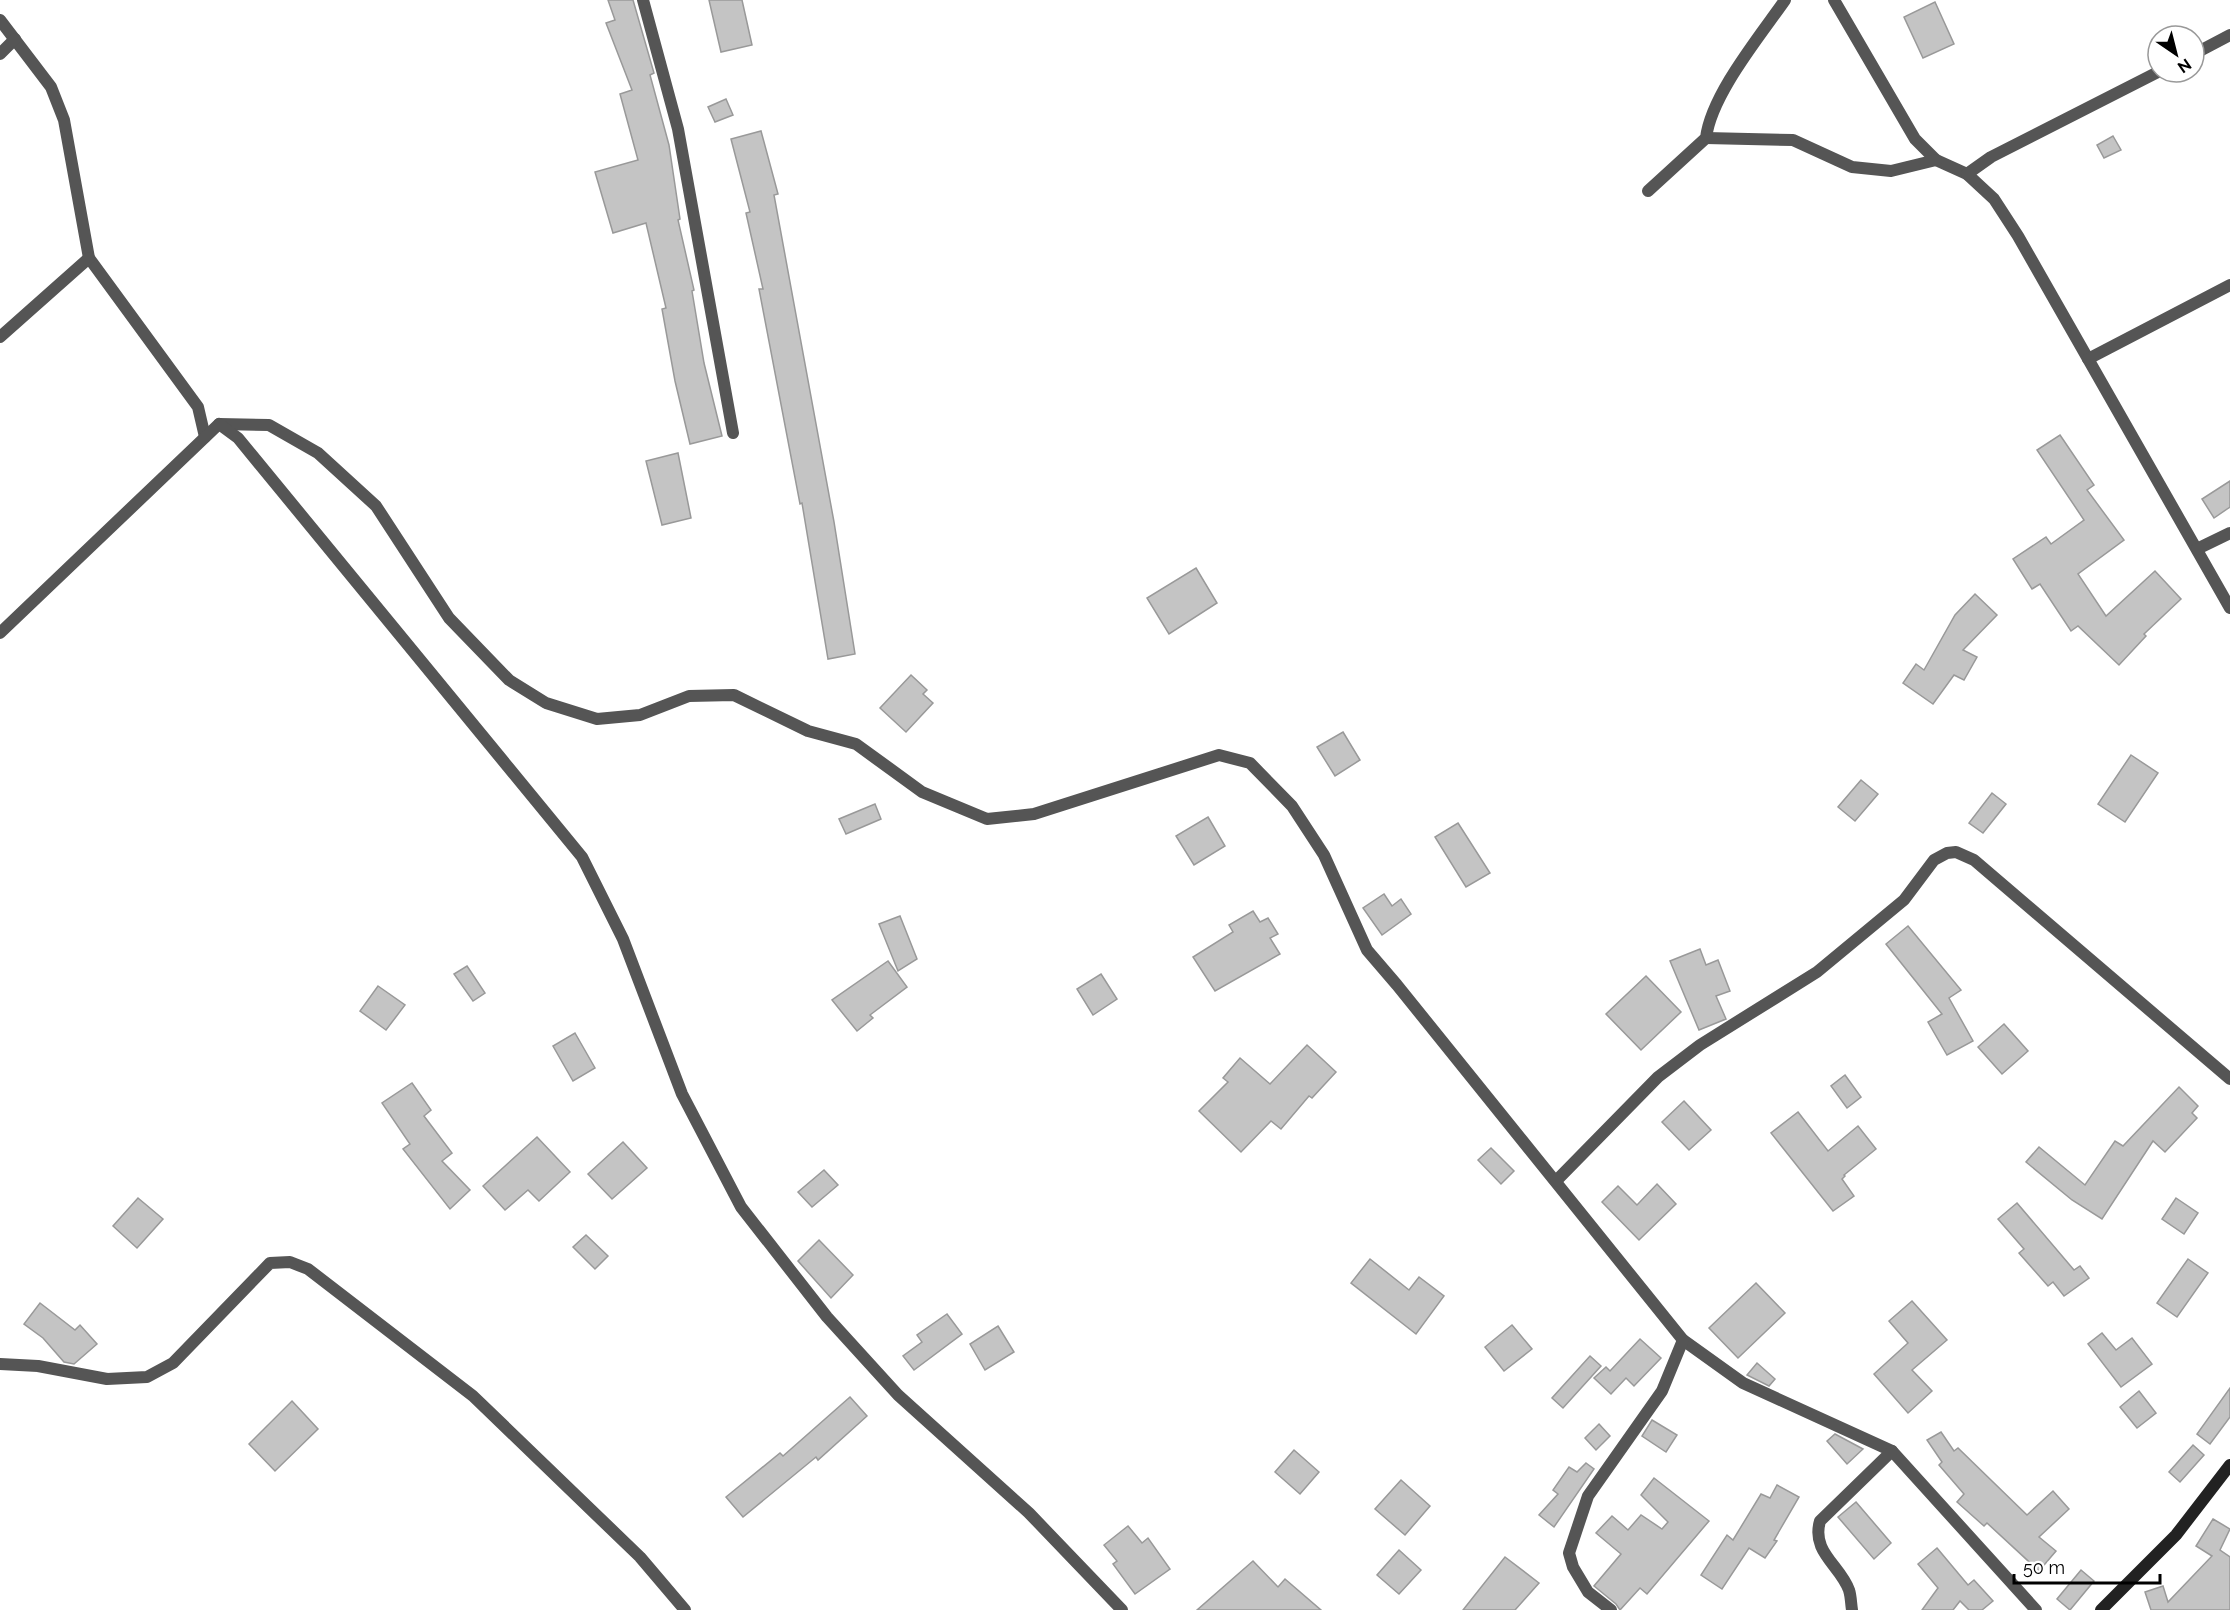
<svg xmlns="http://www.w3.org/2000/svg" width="2230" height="1610" font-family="Raleway,sans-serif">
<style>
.building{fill:#c4c4c4;stroke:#999;stroke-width:1.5}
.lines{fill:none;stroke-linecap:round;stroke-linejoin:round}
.street{stroke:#555;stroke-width:12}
.secondary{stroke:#222;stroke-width:12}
</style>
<rect width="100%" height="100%" fill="#fff"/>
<g class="building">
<path d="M608,0H633L654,73L650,75L669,145L680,219L678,220L694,290L692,291L704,363L722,436L690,444L675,381L662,309L666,308L646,223L613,233L595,172L638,160L620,94L632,90L606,23L615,20Z"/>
<path d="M709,0H742L752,45L721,52Z"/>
<path d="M1935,2L1954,44L1923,58L1904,17Z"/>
<path d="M726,99L733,115L715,122L708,107Z"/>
<path d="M761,131L778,194L774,195L834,522L855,654L828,659L802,503L800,504L759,289H763L746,213L750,212L731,139Z"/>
<path d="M2113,136L2121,150L2104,158L2097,145Z"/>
<path d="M2060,435L2094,485L2087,490L2124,540L2078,574L2106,616L2155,571L2181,599L2144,634L2146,636L2119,665L2078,626L2071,631L2040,584L2032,589L2013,559L2046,537L2051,544L2084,520L2037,450Z"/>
<path d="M678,453L691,518L662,525L646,461Z"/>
<path d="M2230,481V507L2214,518L2202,499Z"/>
<path d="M1196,568L1217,603L1169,634L1147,598Z"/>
<path d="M1975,594L1997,615L1963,650L1977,657L1964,680L1954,675L1933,704L1903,683L1916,664L1924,670L1955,615Z"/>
<path d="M911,675L927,690L923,694L933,703L906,732L880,708Z"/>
<path d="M1343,732L1360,760L1335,776L1317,747Z"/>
<path d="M2131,755L2158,773L2125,822L2098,804Z"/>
<path d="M1861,780L1878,794L1855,821L1838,807Z"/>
<path d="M1992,793L2006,804L1983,833L1969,823Z"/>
<path d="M875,804L881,819L846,834L839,819Z"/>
<path d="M1208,817L1225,846L1194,865L1176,836Z"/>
<path d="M1458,823L1490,873L1466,887L1435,837Z"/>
<path d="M1384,894L1392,906L1401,899L1411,914L1382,935L1363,908Z"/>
<path d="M1253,911L1260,922L1268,918L1278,934L1270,938L1280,954L1215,991L1193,957L1233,932L1229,925Z"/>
<path d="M900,916L917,959L898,971L879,924Z"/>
<path d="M1908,926L1961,990L1949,998L1973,1041L1947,1055L1928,1022L1942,1014L1886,944Z"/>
<path d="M1700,949L1706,965L1718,960L1730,991L1716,996L1726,1019L1699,1030L1670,961Z"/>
<path d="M888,961L907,987L870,1015L873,1018L857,1031L832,1000Z"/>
<path d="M467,966L485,993L473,1001L454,974Z"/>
<path d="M1101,974L1117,999L1093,1015L1077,989Z"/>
<path d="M1646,976L1681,1012L1641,1050L1606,1014Z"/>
<path d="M378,986L405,1005L386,1030L360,1011Z"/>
<path d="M2004,1024L2028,1051L2002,1074L1978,1047Z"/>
<path d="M575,1033L595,1068L573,1081L553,1046Z"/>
<path d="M1307,1045L1336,1072L1312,1098L1309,1096L1281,1129L1271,1121L1241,1152L1199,1111L1228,1082L1223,1078L1240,1058L1270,1084Z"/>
<path d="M1845,1075L1861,1097L1847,1108L1831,1086Z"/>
<path d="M412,1083L431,1110L424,1116L452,1153L442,1161L470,1190L450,1209L403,1149L410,1144L382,1103Z"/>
<path d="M2179,1087L2198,1106L2192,1113L2197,1118L2165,1152L2153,1141L2102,1219L2072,1200L2026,1162L2039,1147L2085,1185L2115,1141L2123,1146Z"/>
<path d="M1684,1101L1711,1130L1689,1150L1662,1122Z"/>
<path d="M1798,1112L1828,1151L1858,1126L1876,1149L1844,1175L1845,1176L1842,1179L1854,1196L1833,1211L1771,1133Z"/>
<path d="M537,1137L570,1172L539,1201L528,1190L505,1210L483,1186Z"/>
<path d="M623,1142L647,1168L612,1199L588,1174Z"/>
<path d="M1491,1148L1514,1171L1501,1184L1478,1160Z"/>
<path d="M824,1170L838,1185L812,1207L798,1192Z"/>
<path d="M1657,1184L1676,1204L1639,1240L1602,1202L1618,1186L1637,1205Z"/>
<path d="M138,1198L163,1219L137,1248L113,1226Z"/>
<path d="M2176,1198L2198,1213L2184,1234L2162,1219Z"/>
<path d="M2017,1203L2074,1270L2080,1266L2089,1278L2064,1296L2053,1282L2048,1286L2019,1253L2024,1249L1998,1219Z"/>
<path d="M586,1235L608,1256L595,1269L573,1247Z"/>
<path d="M819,1240L853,1275L831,1298L798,1261Z"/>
<path d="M1370,1259L1409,1290L1419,1277L1444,1296L1416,1334L1351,1283Z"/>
<path d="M2188,1259L2208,1273L2177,1317L2157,1303Z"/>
<path d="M1756,1283L1785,1313L1738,1358L1709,1328Z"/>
<path d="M1912,1301L1947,1340L1912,1370L1932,1391L1908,1413L1874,1374L1908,1343L1889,1321Z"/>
<path d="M40,1303L75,1330L80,1325L97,1344L74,1364L64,1362L43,1338L24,1324Z"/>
<path d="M947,1314L962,1334L914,1370L903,1356L922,1342L917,1335Z"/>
<path d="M1512,1325L1532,1349L1504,1371L1485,1347Z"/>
<path d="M998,1326L1014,1352L985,1370L970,1344Z"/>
<path d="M2102,1333L2116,1350L2132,1338L2152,1364L2121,1387L2088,1344Z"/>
<path d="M1640,1339L1661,1358L1634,1386L1626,1378L1611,1394L1594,1378L1606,1367L1610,1371Z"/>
<path d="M1590,1356L1601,1366L1563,1408L1552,1398Z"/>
<path d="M1757,1363L1775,1379L1769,1386L1747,1375Z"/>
<path d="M2230,1388V1417L2210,1444L2197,1434Z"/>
<path d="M2139,1391L2156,1413L2137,1428L2120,1407Z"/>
<path d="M850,1397L867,1416L818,1460L816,1457L743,1517L726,1497L780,1453L783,1456Z"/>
<path d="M292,1401L318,1429L275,1471L249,1444Z"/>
<path d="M1652,1420L1677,1435L1666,1452L1642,1436Z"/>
<path d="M1599,1424L1610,1436L1596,1450L1585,1438Z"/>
<path d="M1941,1432L1954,1451L1958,1448L2027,1515L2053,1491L2069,1509L2039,1537L2056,1551L2039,1571L1987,1523L1984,1526L1957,1502L1964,1494L1939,1465L1942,1462L1927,1440Z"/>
<path d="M1835,1434L1863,1449L1847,1464L1827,1441Z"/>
<path d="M2193,1445L2204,1455L2180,1482L2169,1472Z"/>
<path d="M1294,1450L1319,1472L1300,1494L1275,1472Z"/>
<path d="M1586,1463L1594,1469L1554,1527L1539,1515L1558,1494L1553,1490L1569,1467L1577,1472Z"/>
<path d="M1654,1478L1709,1521L1647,1594L1640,1588L1620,1610L1616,1604L1594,1586L1621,1554L1596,1533L1612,1516L1628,1530L1641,1515L1662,1529L1668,1522L1641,1495Z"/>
<path d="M1401,1480L1430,1506L1405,1535L1375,1509Z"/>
<path d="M1777,1485L1799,1497L1774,1540L1777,1541L1765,1558L1749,1548L1722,1589L1701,1575L1727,1535L1733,1540L1761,1494L1770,1498Z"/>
<path d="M1856,1502L1891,1543L1874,1559L1838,1517Z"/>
<path d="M2213,1519L2230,1529L2220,1550L2230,1557V1610H2151L2145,1592L2163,1586L2168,1602L2212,1556L2196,1546Z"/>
<path d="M1128,1526L1142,1543L1148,1538L1170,1569L1135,1594L1113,1564L1117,1561L1104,1545Z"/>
<path d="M1937,1548L1968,1585L1974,1580L1993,1601L1982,1610H1969L1960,1601L1953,1610H1922L1938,1588L1918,1564Z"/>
<path d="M1399,1550L1421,1570L1399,1594L1377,1575Z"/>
<path d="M1505,1557L1539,1583L1515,1610H1463Z"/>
<path d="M1253,1561L1278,1587L1285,1579L1321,1610H1197Z"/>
<path d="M2081,1570L2094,1581L2070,1610L2057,1599Z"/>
</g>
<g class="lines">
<g class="street">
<path d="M643,0L678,129L733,433"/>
<path d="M1834,0L1915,139L1936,160L1967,174L1994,199L2018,236L2230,608"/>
<path d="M0,20L51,87L64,120L89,258L198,407L205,437"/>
<path d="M0,54L15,39"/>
<path d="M2194,54L2230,35"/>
<path d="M1706,138L1793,140L1852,167L1891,171L1936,160"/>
<path d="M1967,174L1991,157L2158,72"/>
<path d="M1648,191L1706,138C1711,95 1760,36 1785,0"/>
<path d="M0,337L89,258"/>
<path d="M2088,359L2230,285"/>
<path d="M219,424L269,425L318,453L376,506L449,618L509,680L546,703L597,719L640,715L689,696L734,695L808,731L856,744L922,792L987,819L1034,814L1219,755L1250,763L1292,806L1324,855L1367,950L1397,985L1683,1340L1743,1383L1892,1451L2036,1610"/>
<path d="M2197,549L2230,533"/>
<path d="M0,633L219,424L238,438L582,857L623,939L682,1094L741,1207L827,1317L898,1395L1029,1513L1122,1610"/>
<path d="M1556,1181L1658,1077L1700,1045L1817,972L1904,900L1934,860L1947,853L1956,852L1974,860L2230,1079"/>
<path d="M0,1364L38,1366L107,1379L147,1377L173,1363L270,1263L290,1262L308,1269L473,1396L640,1557L685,1610"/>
<path d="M1611,1610L1588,1592L1573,1567L1569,1553L1588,1496L1662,1391L1683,1340"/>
<path d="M1852,1610C1851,1604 1851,1596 1849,1590C1840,1565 1811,1552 1820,1521L1892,1451"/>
</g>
<path class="secondary" d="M2101,1610L2176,1535L2230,1465"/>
</g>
<g transform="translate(2176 54) rotate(145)"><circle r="28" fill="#ffffff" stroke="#999999" stroke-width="1.5"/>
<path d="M0-4.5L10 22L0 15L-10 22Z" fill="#000000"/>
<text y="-9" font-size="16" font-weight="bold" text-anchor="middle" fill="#000000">N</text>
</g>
<path d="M2014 1574v9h146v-9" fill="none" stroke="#000000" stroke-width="3"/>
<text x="2023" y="1574" font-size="18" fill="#000000" stroke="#ffffff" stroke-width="4.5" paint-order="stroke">50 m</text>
</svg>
